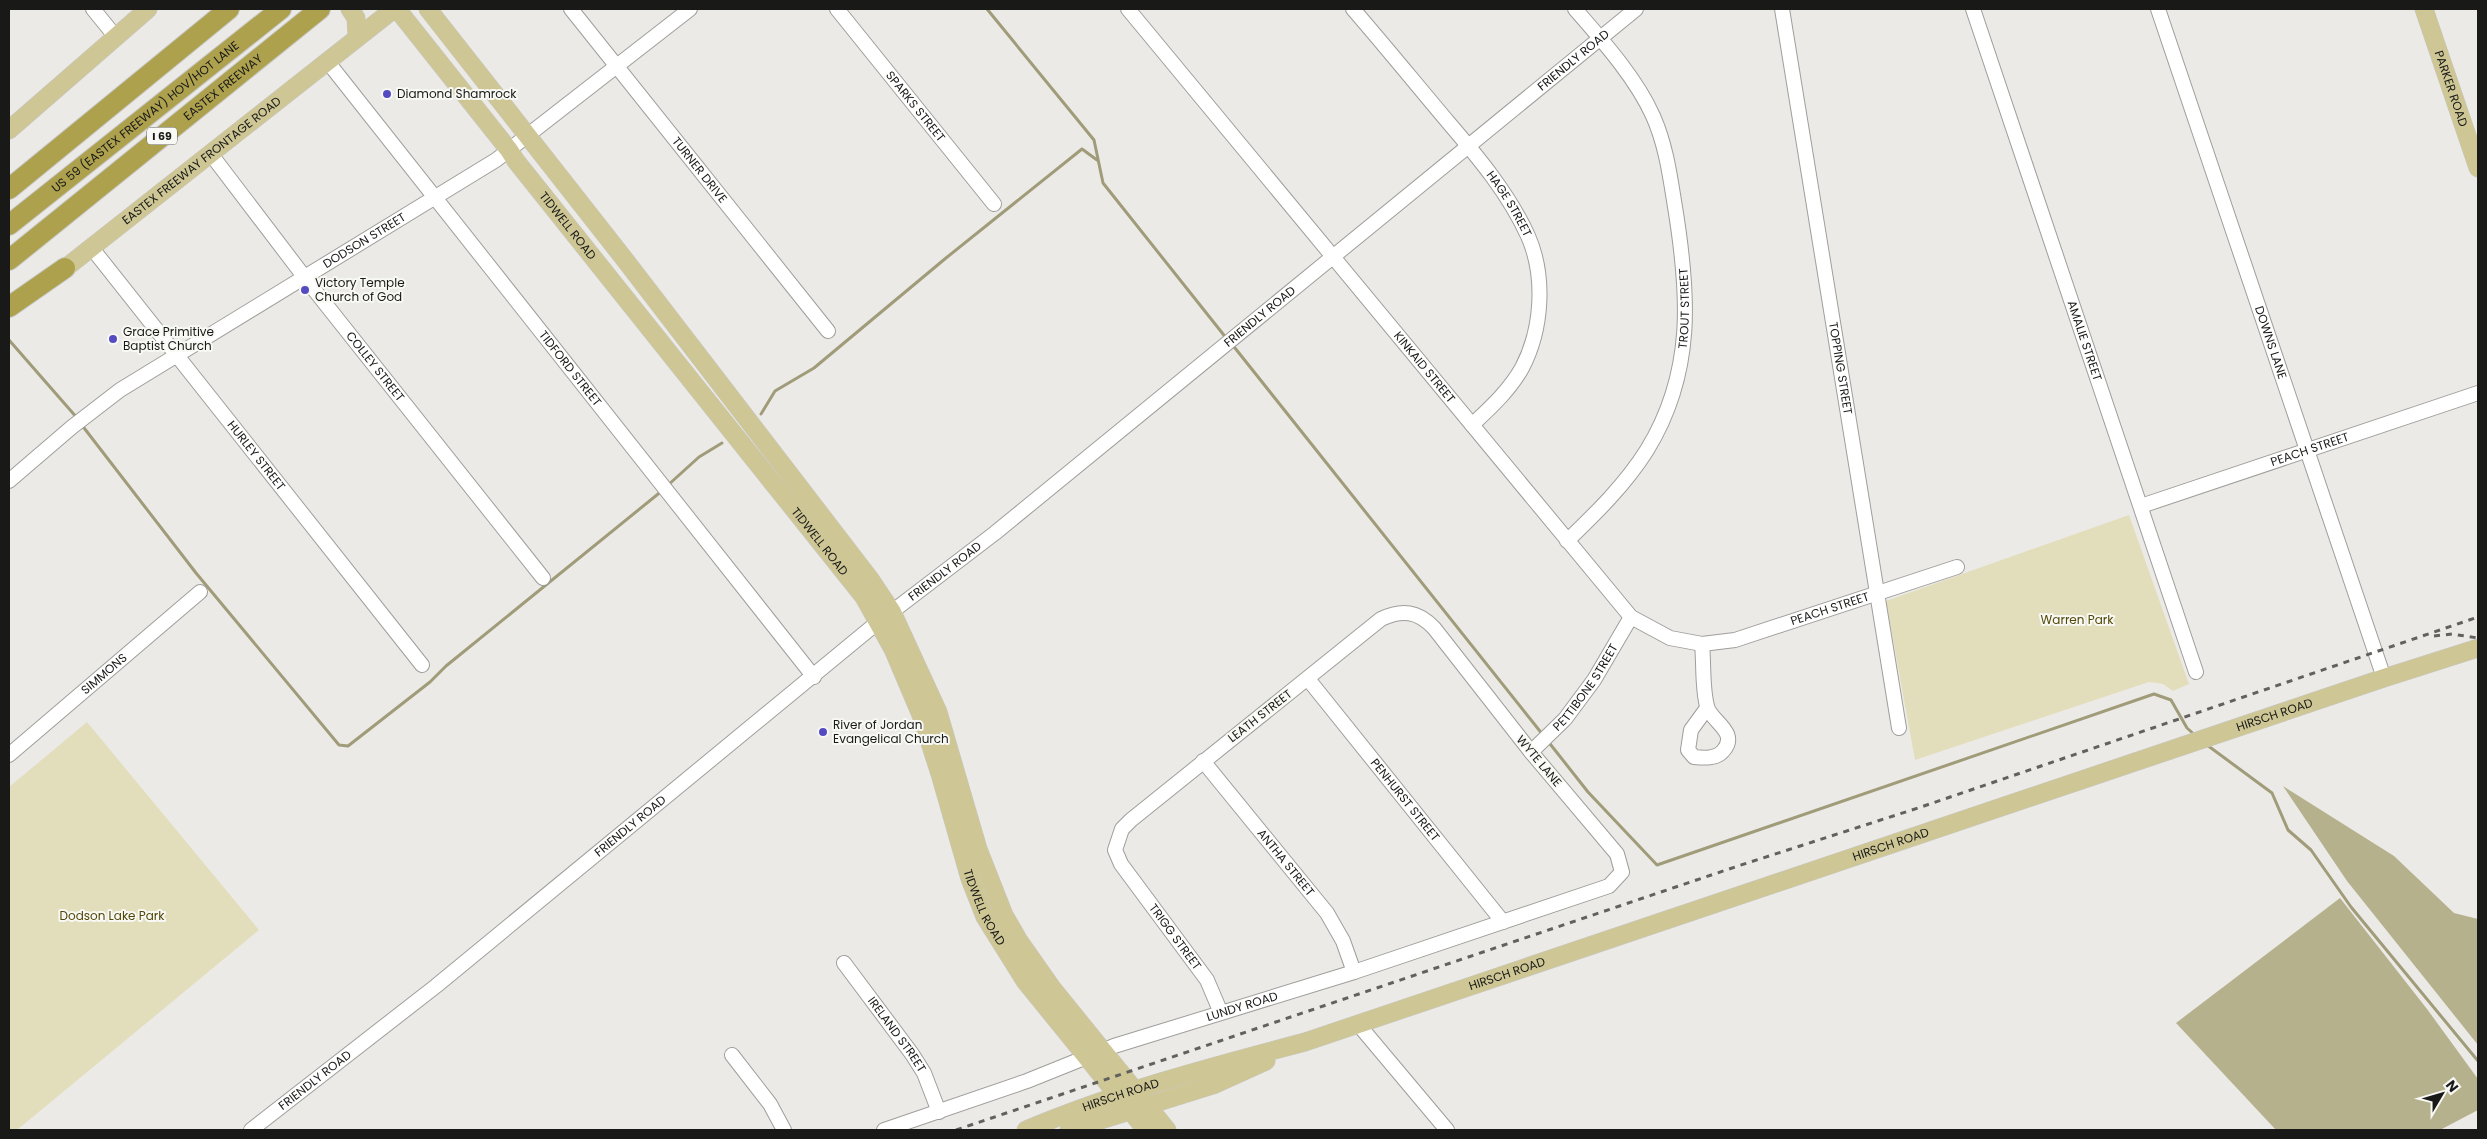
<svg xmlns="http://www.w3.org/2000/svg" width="2487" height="1139" font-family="Poppins,sans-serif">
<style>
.green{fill:#e2debc}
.forest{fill:#b6b18d}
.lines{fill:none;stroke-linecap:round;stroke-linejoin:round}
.stream{stroke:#a09b78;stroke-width:3}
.minor-casing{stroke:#9f9e9b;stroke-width:16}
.major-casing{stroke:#c8c8c8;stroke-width:19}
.highway-casing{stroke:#c8c8c8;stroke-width:22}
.minor{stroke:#fff;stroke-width:14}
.major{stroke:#cec795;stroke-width:18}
.highway{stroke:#aea14e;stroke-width:20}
.rail{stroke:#61615f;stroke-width:3;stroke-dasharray:6 6;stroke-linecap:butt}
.poi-dot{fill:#544bc3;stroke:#f8f8f4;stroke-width:2}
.labels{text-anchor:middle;stroke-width:4;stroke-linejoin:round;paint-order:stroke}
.shield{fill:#f8f8f4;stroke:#5c5c5a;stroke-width:1}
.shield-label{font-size:11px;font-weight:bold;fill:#191918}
.street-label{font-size:12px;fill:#191918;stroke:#f8f8f4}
.poi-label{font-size:12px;fill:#191918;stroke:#f8f8f4;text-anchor:start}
.park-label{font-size:12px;fill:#514807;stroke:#f8f8f4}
</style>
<rect width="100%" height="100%" fill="#ebeae7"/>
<g class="green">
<path d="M2129,515L2189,684L2173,691L2163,684L2149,682L1915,760L1886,601Z"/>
<path d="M87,722L259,930L17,1130H9V787Z"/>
</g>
<g class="forest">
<path d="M2283,786L2394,856L2454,913L2478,919V1045L2347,881Z"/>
<path d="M2340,898L2427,1009L2478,1079V1110L2440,1130H2276L2176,1023Z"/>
</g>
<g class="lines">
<g class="stream">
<path d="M987,9L1094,140L1103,183L1227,339"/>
<path d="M9,340L78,419"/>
<path d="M1231,343L1543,735"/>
<path d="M761,414L775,391L814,368L946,258L1082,149L1097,160"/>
<path d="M81,424L196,573L339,745L348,746L430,682L446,666L663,490"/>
<path d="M667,486L699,457L722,443"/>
<path d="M1547,740L1588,792L1657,865L2154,694L2171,700L2187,728L2196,736"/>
<path d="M2207,745L2272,793L2288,830L2311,850L2351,907L2478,1061"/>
</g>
<defs>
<g id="minor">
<path d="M93,9L115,36"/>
<path id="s1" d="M571,9L828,331"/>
<path id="s2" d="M837,9L994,204"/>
<path id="s3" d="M1128,9L1631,617L1670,638L1702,644L1735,640L1957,567"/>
<path id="s4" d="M1353,9C1385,46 1416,84 1448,122C1478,157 1509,194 1528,236C1546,277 1542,330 1522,368C1509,391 1490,408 1472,425"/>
<path id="s5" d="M1782,9L1899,728"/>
<path id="s6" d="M1973,9L2196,672"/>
<path id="s7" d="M2158,9L2384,678"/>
<path id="s8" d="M327,61L814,677"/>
<path id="s9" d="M210,153L312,287L543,578"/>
<path id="s10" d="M91,247L422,665"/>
<path id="s11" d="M9,481L72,427L120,390L496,160L690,9"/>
<path id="s12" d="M2141,506L2478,393"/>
<path id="s13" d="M1567,541C1596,513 1625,485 1647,450C1695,372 1689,293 1675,207C1670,176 1666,145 1653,116C1636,78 1602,40 1575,9"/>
<path d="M1702,644C1704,664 1702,687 1707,706C1710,721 1740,732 1723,751C1716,759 1704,758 1694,757L1688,750L1691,730L1707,708"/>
<path id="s14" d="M1308,679L1503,922"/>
<path id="s15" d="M1531,752L1565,719L1594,680L1631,617"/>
<path id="s16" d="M9,755L200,592"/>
<path id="s17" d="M1203,761L1327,913L1343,941L1354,972"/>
<path id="s18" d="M844,963L912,1054L924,1073L939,1112"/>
<path d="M1358,1024L1447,1130"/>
<path d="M732,1055L770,1104L784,1130"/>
<path id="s19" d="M251,1130L436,986L872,627L995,533L1636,9"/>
<path id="s20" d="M884,1130L1027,1081L1114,1046L1354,972L1609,886L1622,872L1617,854L1531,752L1434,628C1418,611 1402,609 1381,619L1131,820L1122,829L1115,850L1121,864L1207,980L1221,1013"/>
</g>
<g id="major">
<path d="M350,9L356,18L357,38"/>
<path id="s21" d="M397,9L509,150L516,161L864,597L893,649L921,715L940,774L970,879L985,917L1025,981L1146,1130"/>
<path d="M428,9L622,256L870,579L892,612L938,712L978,849L1004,915L1019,941L1052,988L1167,1130"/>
<path id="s22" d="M2424,9L2478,168"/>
<path d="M9,130L148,9"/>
<path id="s23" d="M54,277L394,9"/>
<path id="s24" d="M1026,1130C1116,1092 1210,1067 1305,1042L2384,678L2478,648"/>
<path d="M1069,1130L1213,1085L1266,1061"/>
</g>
<g id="highway">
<path d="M9,189L229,9"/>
<path id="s25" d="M9,225L281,9"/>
<path id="s26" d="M9,260L320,9"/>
<path d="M9,307L65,268"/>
</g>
</defs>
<use href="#minor" class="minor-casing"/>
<use href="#major" class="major-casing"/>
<use href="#highway" class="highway-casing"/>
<use href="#minor" class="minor"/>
<use href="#major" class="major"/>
<use href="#highway" class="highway"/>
<g class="rail">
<path d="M2434,636L2452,634L2478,638"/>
<path d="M956,1130L1738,866L1918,808L2478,617"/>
</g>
</g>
<g class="poi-dot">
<circle cx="387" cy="94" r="5"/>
<circle cx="305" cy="290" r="5"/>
<circle cx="113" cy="339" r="5"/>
<circle cx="823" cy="732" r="5"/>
</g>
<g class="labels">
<rect class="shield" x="147" y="127.5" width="30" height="17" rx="4"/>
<g class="shield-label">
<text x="162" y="140">I 69</text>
</g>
<g class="street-label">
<text dy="4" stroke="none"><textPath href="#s19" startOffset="1701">FRIENDLY ROAD</textPath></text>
<text dy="4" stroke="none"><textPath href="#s26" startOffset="275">EASTEX FREEWAY</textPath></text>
<text dy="4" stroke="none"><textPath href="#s22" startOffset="84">PARKER ROAD</textPath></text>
<text dy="4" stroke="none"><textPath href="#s2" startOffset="125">SPARKS STREET</textPath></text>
<text dy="4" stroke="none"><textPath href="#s25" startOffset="174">US 59 (EASTEX FREEWAY) HOV/HOT LANE</textPath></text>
<text dy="4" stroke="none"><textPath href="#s23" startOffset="188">EASTEX FREEWAY FRONTAGE ROAD</textPath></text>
<text dy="4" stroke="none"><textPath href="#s1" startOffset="206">TURNER DRIVE</textPath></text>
<text dy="4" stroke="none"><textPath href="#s4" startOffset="250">HAGE STREET</textPath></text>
<text dy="4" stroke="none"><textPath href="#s21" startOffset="276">TIDWELL ROAD</textPath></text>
<text dy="4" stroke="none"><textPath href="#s11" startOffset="430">DODSON STREET</textPath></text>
<text dy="4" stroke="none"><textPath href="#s13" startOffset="270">TROUT STREET</textPath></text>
<text dy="4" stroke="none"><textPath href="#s19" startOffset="1296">FRIENDLY ROAD</textPath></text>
<text dy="4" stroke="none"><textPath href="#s6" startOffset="350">AMALIE STREET</textPath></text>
<text dy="4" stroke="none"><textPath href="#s7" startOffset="352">DOWNS LANE</textPath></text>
<text dy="4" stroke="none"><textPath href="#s9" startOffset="270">COLLEY STREET</textPath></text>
<text dy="4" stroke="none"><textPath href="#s3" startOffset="465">KINKAID STREET</textPath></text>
<text dy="4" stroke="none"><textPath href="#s5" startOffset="364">TOPPING STREET</textPath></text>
<text dy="4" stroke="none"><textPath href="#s8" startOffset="392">TIDFORD STREET</textPath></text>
<text dy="4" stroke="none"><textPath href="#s12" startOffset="178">PEACH STREET</textPath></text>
<text dy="4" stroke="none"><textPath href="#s10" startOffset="266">HURLEY STREET</textPath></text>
<text dy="4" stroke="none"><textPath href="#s21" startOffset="680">TIDWELL ROAD</textPath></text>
<text dy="4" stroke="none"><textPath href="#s19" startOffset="891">FRIENDLY ROAD</textPath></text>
<text dy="4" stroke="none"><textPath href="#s3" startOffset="999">PEACH STREET</textPath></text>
<text dy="4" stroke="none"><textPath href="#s16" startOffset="125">SIMMONS</textPath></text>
<text dy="4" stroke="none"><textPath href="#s15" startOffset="85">PETTIBONE STREET</textPath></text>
<text transform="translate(1260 716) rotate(-38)" y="4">LEATH STREET</text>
<text dy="4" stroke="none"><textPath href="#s24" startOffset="1316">HIRSCH ROAD</textPath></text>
<text transform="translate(1539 761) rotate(50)" y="4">WYTE LANE</text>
<text dy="4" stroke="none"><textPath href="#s14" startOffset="155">PENHURST STREET</textPath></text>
<text dy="4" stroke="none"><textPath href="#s19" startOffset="486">FRIENDLY ROAD</textPath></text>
<text dy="4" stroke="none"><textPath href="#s24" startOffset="911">HIRSCH ROAD</textPath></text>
<text dy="4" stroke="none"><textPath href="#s17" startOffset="131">ANTHA STREET</textPath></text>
<text dy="4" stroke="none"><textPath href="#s21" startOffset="1085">TIDWELL ROAD</textPath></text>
<text dy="4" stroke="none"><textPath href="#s20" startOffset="1614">TRIGG STREET</textPath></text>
<text dy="4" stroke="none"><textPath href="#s24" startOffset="506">HIRSCH ROAD</textPath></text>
<text dy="4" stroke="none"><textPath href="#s20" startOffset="379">LUNDY ROAD</textPath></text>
<text dy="4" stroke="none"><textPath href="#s18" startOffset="89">IRELAND STREET</textPath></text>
<text dy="4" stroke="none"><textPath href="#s19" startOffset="81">FRIENDLY ROAD</textPath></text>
<text dy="4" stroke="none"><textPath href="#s24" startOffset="101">HIRSCH ROAD</textPath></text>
</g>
<g class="poi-label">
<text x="397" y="98">Diamond Shamrock</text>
<text x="315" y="287">Victory Temple<tspan x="315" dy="14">Church of God</tspan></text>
<text x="123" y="336">Grace Primitive<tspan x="123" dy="14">Baptist Church</tspan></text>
<text x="833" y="729">River of Jordan<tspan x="833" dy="14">Evangelical Church</tspan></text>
</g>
<g class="park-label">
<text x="2077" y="624">Warren Park</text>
<text x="112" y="920">Dodson Lake Park</text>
</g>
</g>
<rect width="2487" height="1139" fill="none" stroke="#191918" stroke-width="20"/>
<g transform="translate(2442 1094) rotate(52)" stroke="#f8f8f4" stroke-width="4" paint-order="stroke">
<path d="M0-4L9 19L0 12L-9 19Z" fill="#191918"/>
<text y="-8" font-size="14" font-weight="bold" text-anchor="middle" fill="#191918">N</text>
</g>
</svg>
